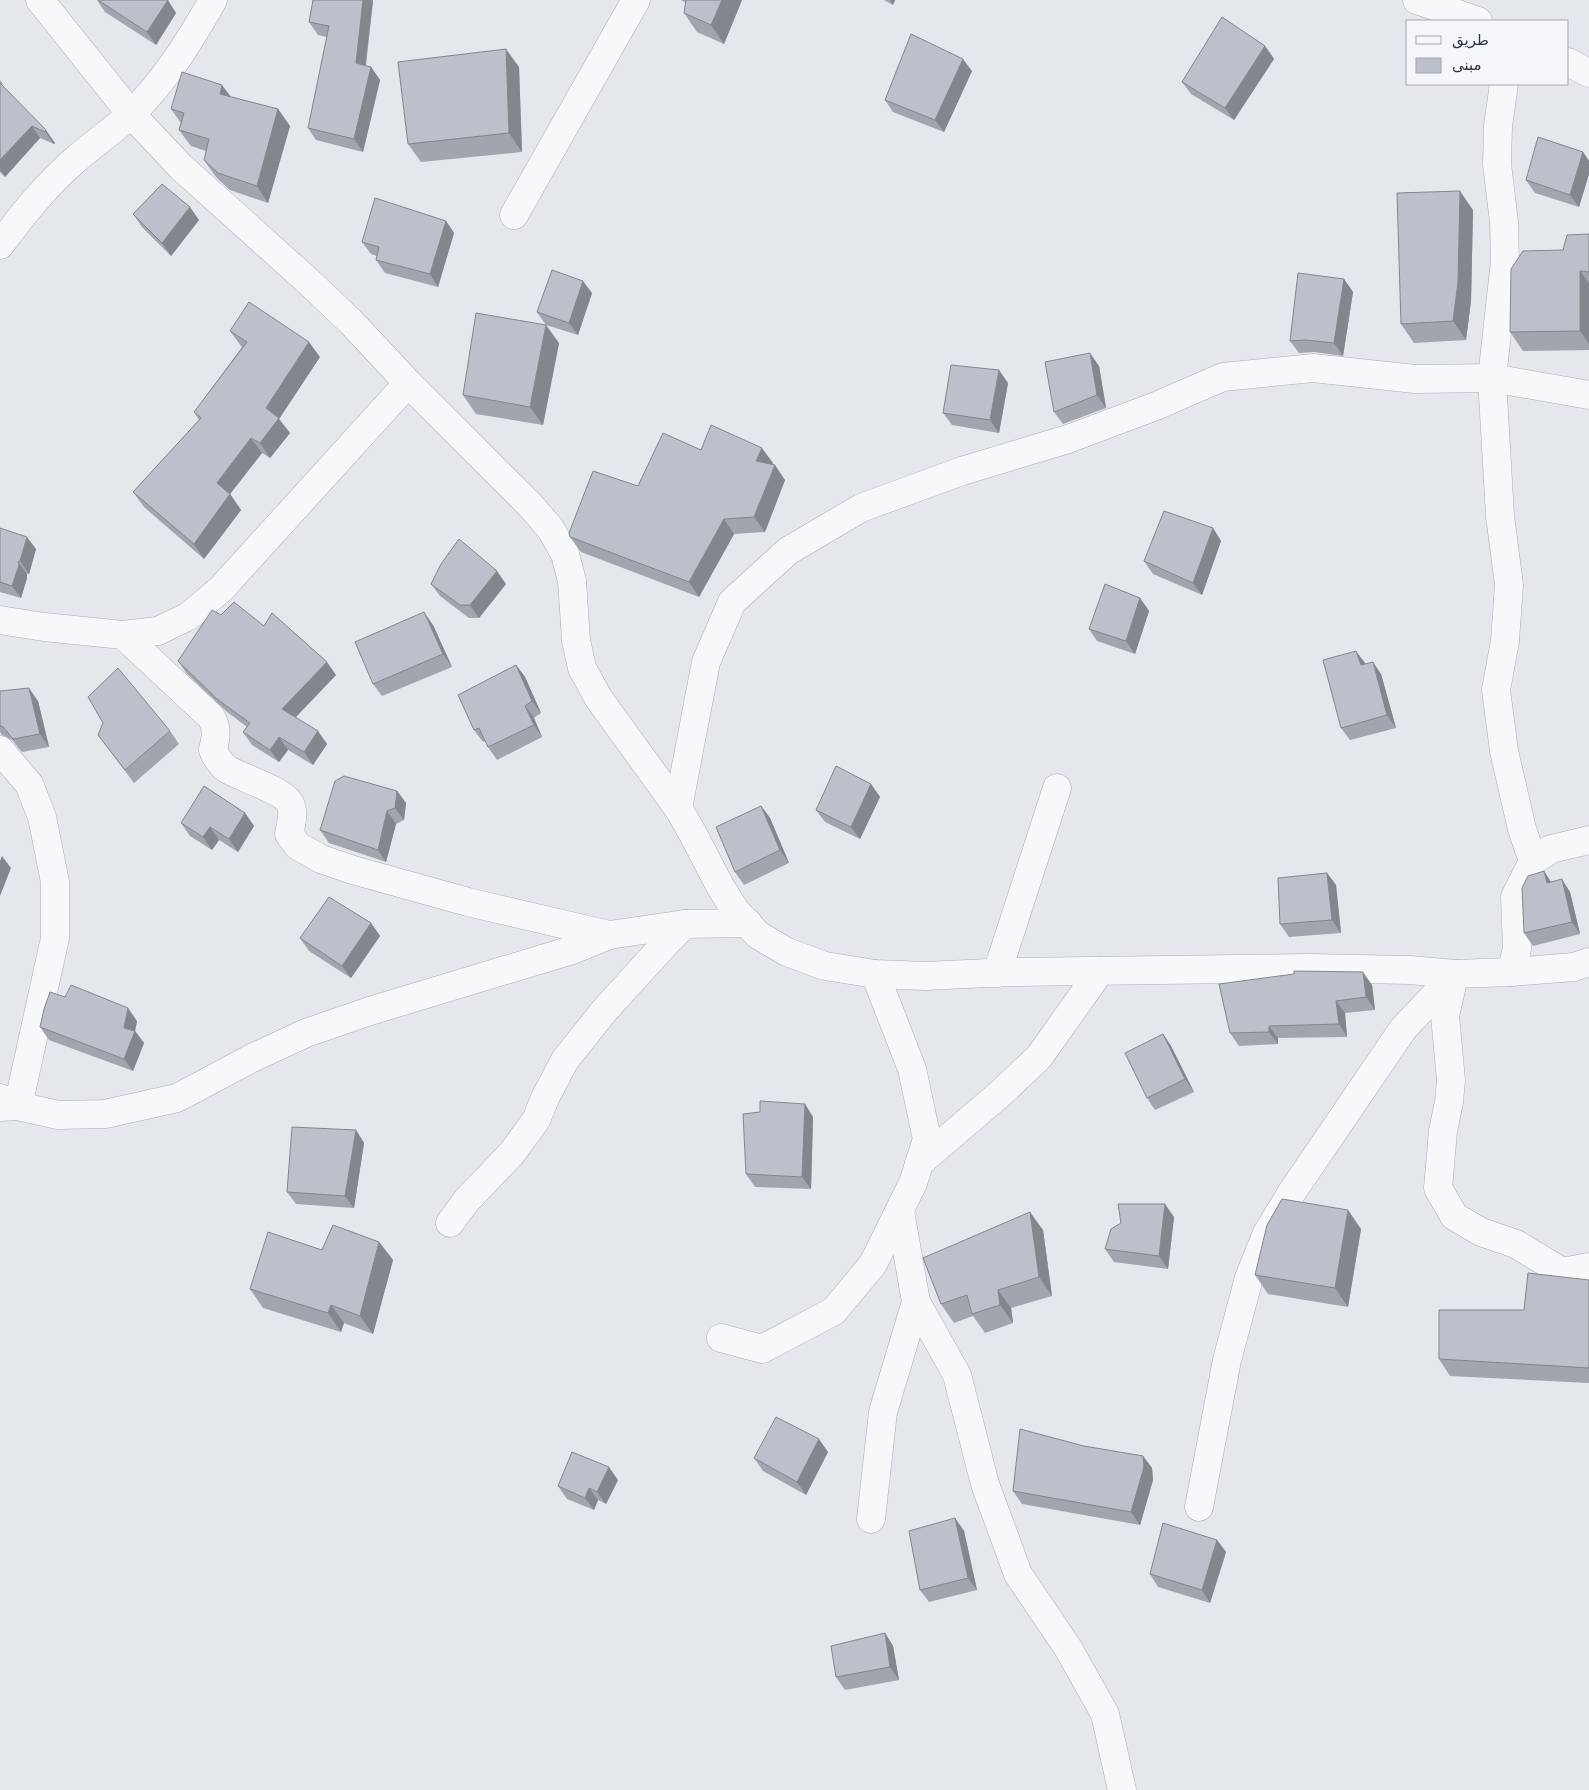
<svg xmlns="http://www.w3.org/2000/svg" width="1589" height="1790" font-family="'DejaVu Sans',Cairo,sans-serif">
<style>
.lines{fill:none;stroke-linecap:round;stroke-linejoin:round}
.minor-casing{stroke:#a9aeb7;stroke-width:29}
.minor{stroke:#f7f8fa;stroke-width:28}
.wall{fill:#a1a5ae}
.shaded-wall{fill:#83868d}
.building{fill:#bbc0ca;stroke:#83868d}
</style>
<rect width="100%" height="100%" fill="#e4e7ec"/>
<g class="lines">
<defs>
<g id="minor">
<path d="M40,0L131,114L181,167L310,283L352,323L408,383L530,505L550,528L565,554L572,581L576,640L582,668L599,699L678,808L693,834L720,886L735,910L758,935L787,952L825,966L875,974L926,976L1009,972L1308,968L1410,970L1455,974L1511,972L1574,967L1589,962"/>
<path d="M1417,0L1478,21"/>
<path d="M1568,62L1589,73"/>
<path d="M1504,84L1498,126L1497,164L1504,222L1505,261L1492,378L1500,516L1509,585L1505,641L1496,690L1504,751L1522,829L1533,861"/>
<path d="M514,215L636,0"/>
<path d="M0,245C23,214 46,185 75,160C93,144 114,130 131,114C165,81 190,41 213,0"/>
<path d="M0,620L44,627L123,635L158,631L189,616L221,589L408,383"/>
<path d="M123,635L211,717C218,729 216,737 213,750C216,757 220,764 227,769C241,778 287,791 291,806C294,814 291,825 289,834L298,846L321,859L353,870L468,902L609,935"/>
<path d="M0,750L29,784L42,817L55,882V938L18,1106L0,1107"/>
<path d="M678,808L706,662L732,602L788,551L861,508L962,471L1068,439L1156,406L1223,377L1313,368L1415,379L1492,378L1589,395"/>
<path d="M1511,972L1517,949L1515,897L1533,861L1551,849L1589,840"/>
<path d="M997,973L1057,788"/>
<path d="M1454,976L1445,1016L1451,1080L1449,1102L1443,1131L1438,1188L1454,1216L1481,1232L1516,1244L1562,1272L1589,1267"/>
<path d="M0,1098L18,1106L58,1115L105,1114L177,1098L252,1058L306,1033L370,1011L572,950L609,935L685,924L748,923"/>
<path d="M919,1163L1001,1093L1039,1057L1100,971"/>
<path d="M450,1223L467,1200L512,1153L536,1120L546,1096L565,1060L604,1011L665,944L685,924"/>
<path d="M916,1302L957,1375L985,1484L1018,1574L1068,1648L1105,1714L1122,1790"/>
<path d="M721,1338L762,1349L834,1311L873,1264L913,1183L927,1139L912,1069L875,974"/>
<path d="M1199,1507L1227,1360L1249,1278L1267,1233L1292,1192L1403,1029L1455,974"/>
<path d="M871,1519L883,1412L916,1302L900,1211"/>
</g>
</defs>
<use href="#minor" class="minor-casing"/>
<use href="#minor" class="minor"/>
</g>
<g class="wall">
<path d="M97,0H167L176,13L156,45L105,12Z"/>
<path d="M313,0H372L373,1L366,66L371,67L380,80L363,152L316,140L308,128L327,37L318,35L309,22Z"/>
<path d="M681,0H742L724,44L697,32L684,13L686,3Z"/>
<path d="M884,0H895L893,5Z"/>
<path d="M1265,46L1274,59L1234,120L1191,94L1182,82Z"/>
<path d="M519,67L522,152L421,162L408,144Z"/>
<path d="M972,71L944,132L893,112L885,100Z"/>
<path d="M0,80L3,84L2,85L55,143L54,144L40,138L5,177L0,172Z"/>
<path d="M230,97L278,109L290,126L268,203L230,190L216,177L204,160L206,151L191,146L179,130L181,123L171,109Z"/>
<path d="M1583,152L1589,161V174L1579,207L1535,193L1526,180Z"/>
<path d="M1473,210L1471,301L1466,340L1414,343L1401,324Z"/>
<path d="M133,214L199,220L171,256L142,227Z"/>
<path d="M446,221L454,233L438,287L385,273L376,260L377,256L371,254L362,242Z"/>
<path d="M1589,234V350L1523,351L1510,332L1563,250Z"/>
<path d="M1344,279L1353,292L1343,356L1314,352L1299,353L1290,341Z"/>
<path d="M592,293L578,335L546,325L537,312Z"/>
<path d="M230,331L320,357L279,419L290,433L270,458L262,453L230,494L241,510L204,559L144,507L133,492L199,420L194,412L242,347L241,346Z"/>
<path d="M559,343L543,425L476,414L463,395Z"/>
<path d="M1099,366L1106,408L1063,424L1054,412Z"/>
<path d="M1008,383L999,433L952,425L943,413Z"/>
<path d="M701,450L773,463L772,465L785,480L765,532L734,534L699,597L581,552L570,537Z"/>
<path d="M0,528L36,549L29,574H27V578L21,598L0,592Z"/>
<path d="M1213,528L1221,541L1202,595L1153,574L1144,561Z"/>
<path d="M431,584H506L479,618H469L440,596Z"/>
<path d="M1140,598L1149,611L1135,654L1097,641L1089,629Z"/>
<path d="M221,615L264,626L336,675L296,717L327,744L313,765L288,750L279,762L252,745L243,732L247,727L226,711L187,674L178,661Z"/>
<path d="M433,625L452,667L382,696L373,684Z"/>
<path d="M1365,664L1381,674L1396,728L1350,740L1341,728Z"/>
<path d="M516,665L525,677L541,713L534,718L542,737L497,760L488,747L485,741L483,742L474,730Z"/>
<path d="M0,691L38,701L49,747L22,752L12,740L2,735L0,732Z"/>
<path d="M170,731L179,744L134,783L98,735Z"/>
<path d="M871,784L880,797L860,839L825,822L816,810Z"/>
<path d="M397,791L406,803L404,820L396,824L386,862L329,843L320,830Z"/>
<path d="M761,806L770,818L789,863L744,885L735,872Z"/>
<path d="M245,813L254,826L238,852L219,840L212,850L190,836L181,823Z"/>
<path d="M1544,871L1551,882L1570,892L1580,934L1533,946L1524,933Z"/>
<path d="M1327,873L1336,885L1341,933L1289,937L1280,924Z"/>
<path d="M371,923L380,936L351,978L309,951L300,938Z"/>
<path d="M1372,985L1375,1010L1345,1013L1347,1037L1278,1038V1044L1239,1046L1230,1033Z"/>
<path d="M137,1021L135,1031L144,1043L133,1071L49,1040L40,1027Z"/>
<path d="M1163,1034L1171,1046L1194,1092L1155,1110L1147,1098Z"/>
<path d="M805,1104L813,1117L811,1189L755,1187L746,1174L760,1112Z"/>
<path d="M356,1130L364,1143L354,1208L296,1204L287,1192Z"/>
<path d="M1174,1217L1168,1269L1114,1262L1105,1249Z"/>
<path d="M1361,1229L1348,1307L1268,1294L1255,1275Z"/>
<path d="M1043,1230L1052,1296L1011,1308L1013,1323L985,1333L973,1316L954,1323L941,1304Z"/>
<path d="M379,1242L393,1260L373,1334L344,1323L341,1332L263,1308L250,1289L322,1250Z"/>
<path d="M1589,1280V1383L1450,1376L1439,1359L1524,1310Z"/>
<path d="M1084,1446L1143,1456L1152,1468L1153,1480L1140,1525L1022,1504L1013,1491Z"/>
<path d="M828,1452L806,1495L763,1471L754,1458Z"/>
<path d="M618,1480L606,1504L598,1500L594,1510L567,1499L558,1486Z"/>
<path d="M955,1518L964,1531L977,1590L929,1602L920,1590Z"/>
<path d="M1217,1540L1226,1552L1210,1603L1158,1587L1150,1574Z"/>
<path d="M885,1633L893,1646L899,1680L845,1690L836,1677Z"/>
</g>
<g class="shaded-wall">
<path d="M168,0L176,13L156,45L147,32Z"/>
<path d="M363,0H372L373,1L364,76L356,63Z"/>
<path d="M722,0H742L724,44L711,25Z"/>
<path d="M890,0H895L893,5Z"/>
<path d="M1265,46L1274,59L1234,120L1225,108Z"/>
<path d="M506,49L519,67L522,152L509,133Z"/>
<path d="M963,59L972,71L944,132L935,120Z"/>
<path d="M371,67L380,80L363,152L354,139Z"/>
<path d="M222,85L234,101L220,94Z"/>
<path d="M278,109L290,126L268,203L257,186Z"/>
<path d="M32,126L40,138L5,177L0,170V160Z"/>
<path d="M46,130L55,143L54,144L45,132Z"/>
<path d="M1583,152L1589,161V174L1579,207L1570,195Z"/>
<path d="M1460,191L1473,210L1471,301L1466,340L1453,321Z"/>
<path d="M190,207L199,220L171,256L162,243Z"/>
<path d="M446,221L454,233L438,287L430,274Z"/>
<path d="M1580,271L1589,283V344L1580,331Z"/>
<path d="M1344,279L1353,292L1343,356L1334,343Z"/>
<path d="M583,281L592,293L578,335L569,323Z"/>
<path d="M546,325L559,343L543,425L530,407Z"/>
<path d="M309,342L320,357L279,419L290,433L270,458L260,443L266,408Z"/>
<path d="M1090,353L1099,366L1106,408L1097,395Z"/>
<path d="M999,370L1008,383L999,433L990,420Z"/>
<path d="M251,438L262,453L230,494L241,510L204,559L194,544L217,483Z"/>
<path d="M762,448L773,463L767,476L756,461Z"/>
<path d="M775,465L785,480L765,532L754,517Z"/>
<path d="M724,519L734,534L699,597L689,582Z"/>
<path d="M1213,528L1221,541L1202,595L1193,583Z"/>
<path d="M27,537L36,549L29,574L20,561Z"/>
<path d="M18,562L27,574V578L21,598L12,586Z"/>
<path d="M497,571L506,584L479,618L470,605Z"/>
<path d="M1140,598L1149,611L1135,654L1126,641Z"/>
<path d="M424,612L433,625L452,667L443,654Z"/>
<path d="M1356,651L1365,663L1370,678L1361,665Z"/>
<path d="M327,662L336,675L291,722L282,709Z"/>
<path d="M1373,662L1381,674L1396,728L1387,715Z"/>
<path d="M516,665L525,677L541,713L532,701Z"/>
<path d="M29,688L38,701L49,747L40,734Z"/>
<path d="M525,706L534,718L542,737L534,725Z"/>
<path d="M318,731L327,744L313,765L304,752Z"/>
<path d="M279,737L288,750L279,762L270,750Z"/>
<path d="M871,784L880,797L860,839L851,827Z"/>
<path d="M397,791L406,803L404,820L395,808Z"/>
<path d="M761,806L770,818L789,863L780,850Z"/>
<path d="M387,811L396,824L386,862L378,850Z"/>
<path d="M245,813L254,826L238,852L229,839Z"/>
<path d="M210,827L219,840L212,850L203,837Z"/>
<path d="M2,856L11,868L0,896V861Z"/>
<path d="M1544,871L1552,884L1547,883Z"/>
<path d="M1327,873L1336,885L1341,933L1332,920Z"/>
<path d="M1562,879L1570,892L1580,934L1572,922Z"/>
<path d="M371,923L380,936L351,978L342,966Z"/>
<path d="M1363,972L1372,985L1375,1010L1366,997Z"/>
<path d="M1336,1001L1345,1013L1347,1037L1339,1024Z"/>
<path d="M128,1008L137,1021L135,1031L144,1043L133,1071L124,1059V1028Z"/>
<path d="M1269,1026L1278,1038V1044L1269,1032Z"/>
<path d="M1163,1034L1171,1046L1194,1092L1185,1079Z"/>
<path d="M805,1104L813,1117L811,1189L802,1177Z"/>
<path d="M356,1130L364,1143L354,1208L345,1196Z"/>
<path d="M1165,1204L1174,1217L1168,1269L1159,1256Z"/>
<path d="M1348,1210L1361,1229L1348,1307L1335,1288Z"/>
<path d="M1030,1212L1043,1230L1052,1296L1039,1277Z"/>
<path d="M379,1242L393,1260L373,1334L360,1316Z"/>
<path d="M998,1290L1011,1308L1013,1323L1000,1305Z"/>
<path d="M331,1305L344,1323L341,1332L328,1313Z"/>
<path d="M819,1439L828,1452L806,1495L797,1482Z"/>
<path d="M1143,1456L1152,1468L1153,1480L1140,1525L1131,1512Z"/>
<path d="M609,1467L618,1480L606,1504L597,1492Z"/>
<path d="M589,1488L598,1500L594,1510L585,1498Z"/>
<path d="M955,1518L964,1531L977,1590L968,1578Z"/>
<path d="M1217,1540L1226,1552L1210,1603L1202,1590Z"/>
<path d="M885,1633L893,1646L899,1680L890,1667Z"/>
</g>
<g class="building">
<path d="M98,0H168L147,32Z"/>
<path d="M313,0H363L356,63L371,67L354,139L308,128L329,26L309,22Z"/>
<path d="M686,0H722L711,25L684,13Z"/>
<path d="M1222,17L1265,46L1225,108L1182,82Z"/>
<path d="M911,34L963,59L935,120L885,100Z"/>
<path d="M506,49L509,133L408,144L398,62Z"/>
<path d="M182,72L222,85L220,94L278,109L257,186L218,173L204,160L209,139L179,130L184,113L171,109Z"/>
<path d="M0,83L46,130L45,132L32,126L0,160Z"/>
<path d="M1538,137L1583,152L1570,195L1526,180Z"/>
<path d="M162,184L190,207L162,243L133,214Z"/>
<path d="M1460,191L1458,282L1453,321L1401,324L1397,193Z"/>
<path d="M375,198L446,221L430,274L376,260L379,247L362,242Z"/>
<path d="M1589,234V272L1580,271V331L1510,332L1511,269L1523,251L1563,250L1567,235Z"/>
<path d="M552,270L583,281L569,323L537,312Z"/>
<path d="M1298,273L1344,279L1334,343L1306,340L1290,341Z"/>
<path d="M249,302L309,342L266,408L279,418L260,443L251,438L217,483L230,494L194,544L133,492L201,418L194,412L247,342L230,331Z"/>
<path d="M476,313L546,325L530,407L463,395Z"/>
<path d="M1090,353L1097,395L1054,412L1045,362Z"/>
<path d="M951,365L999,370L990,420L943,413Z"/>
<path d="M711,425L762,448L756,461L775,465L754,517L724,519L689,582L570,537L569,533L593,471L638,486L663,433L701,450Z"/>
<path d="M1164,511L1213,528L1193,583L1144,561Z"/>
<path d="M0,528L27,537L20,561L18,562L19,565L12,586L0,582Z"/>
<path d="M459,539L497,571L470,605H460L431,584L441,564Z"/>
<path d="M1105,584L1140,598L1126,641L1089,629Z"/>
<path d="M234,602L264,626L272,613L327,662L282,709L318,731L304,752L279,737L270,750L243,732L250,723L217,699L178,661L212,610L221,615Z"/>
<path d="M424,612L443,654L373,684L355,642Z"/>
<path d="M1356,651L1361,665L1373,662L1387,715L1341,728L1323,660Z"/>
<path d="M516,665L532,701L525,706L534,725L488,747L479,728L474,730L458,695Z"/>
<path d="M118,668L170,731L125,770L98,735L103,723L88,697Z"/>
<path d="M29,688L40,734L13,739L3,727L0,726V691Z"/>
<path d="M836,766L871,784L851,827L816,810Z"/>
<path d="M344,776L397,791L395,808L387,811L378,850L320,830L335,781Z"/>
<path d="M204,786L245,813L229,839L210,827L203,837L181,823Z"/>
<path d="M761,806L780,850L735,872L716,827Z"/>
<path d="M1544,871L1547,883L1562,879L1572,922L1524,933L1522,888L1528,876Z"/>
<path d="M1327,873L1332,920L1280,924L1278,878Z"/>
<path d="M329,897L371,923L342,966L300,938Z"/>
<path d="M1294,971L1363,972L1366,997L1336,1001L1339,1024L1269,1026V1032L1230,1033L1219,984L1294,974Z"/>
<path d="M71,985L128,1008L124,1028L135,1031L124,1059L40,1027L44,1009L50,992L65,997Z"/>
<path d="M1163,1034L1185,1079L1147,1098L1125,1053Z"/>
<path d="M760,1101L805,1104L802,1177L746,1174L743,1114L760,1112Z"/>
<path d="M292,1127L356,1130L345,1196L287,1192Z"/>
<path d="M1282,1199L1348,1210L1335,1288L1255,1275L1267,1225Z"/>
<path d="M1118,1204H1165L1159,1256L1105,1249L1111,1229L1121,1223Z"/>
<path d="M1030,1212L1039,1277L998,1290L1000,1305L972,1314L967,1295L941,1304L923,1258Z"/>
<path d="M333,1225L379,1242L360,1316L331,1305L328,1313L250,1289L268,1232L322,1250Z"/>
<path d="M1528,1273L1589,1280V1368L1439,1359V1310H1524Z"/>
<path d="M776,1417L819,1439L797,1482L754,1458Z"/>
<path d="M1020,1429L1084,1446L1143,1456L1144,1467L1131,1512L1013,1491Z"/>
<path d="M572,1452L609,1467L597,1492L589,1488L585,1498L558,1486Z"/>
<path d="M955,1518L968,1578L920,1590L909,1531Z"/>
<path d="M1163,1523L1217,1540L1202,1590L1150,1574Z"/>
<path d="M885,1633L890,1667L836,1677L831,1646Z"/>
</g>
<rect x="1406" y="20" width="162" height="65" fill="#f4f6f9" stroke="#a4a8b1"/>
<rect x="1416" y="36" width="25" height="8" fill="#f7f8fa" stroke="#a4a8b1"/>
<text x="1452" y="45" font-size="15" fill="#2b3445">طريق</text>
<rect x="1416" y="58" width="25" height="15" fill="#bbc0ca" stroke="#a4a8b1"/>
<text x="1452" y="70" font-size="15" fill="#2b3445">مبنى</text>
</svg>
